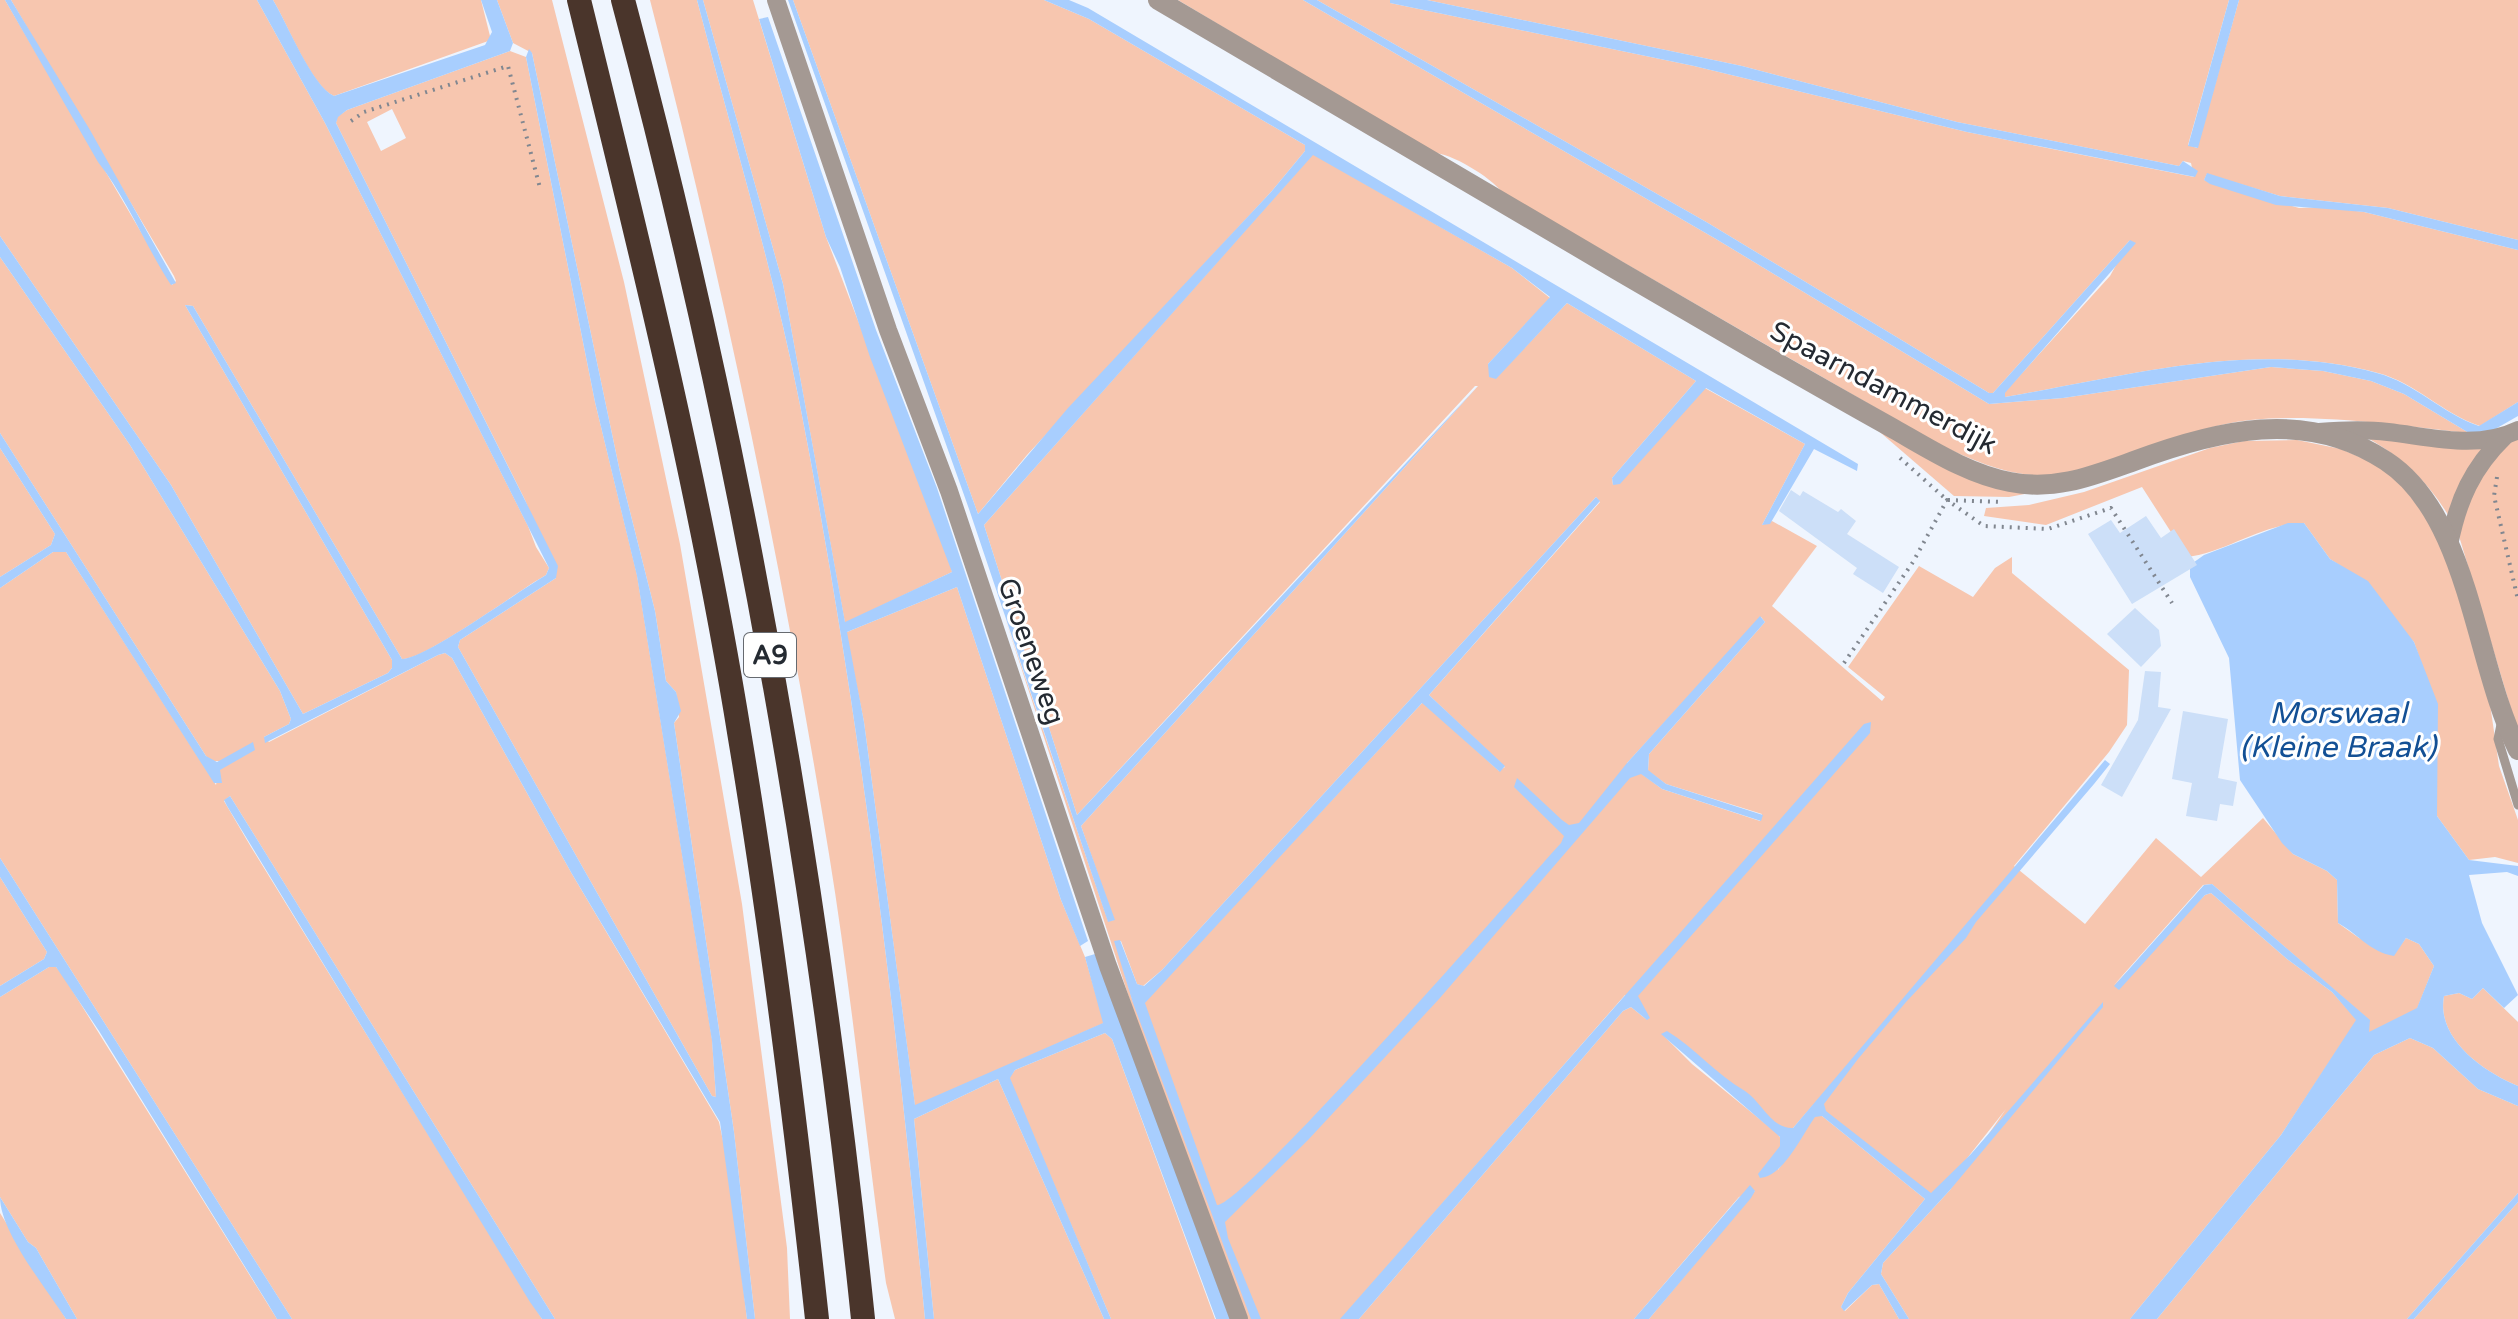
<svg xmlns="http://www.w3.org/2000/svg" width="2518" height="1319" font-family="'Varela Round',sans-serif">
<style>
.green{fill:#f7c6af;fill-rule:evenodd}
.water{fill:#a8cefe}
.building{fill:#ccdff8}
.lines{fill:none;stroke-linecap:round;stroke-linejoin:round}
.path{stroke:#818790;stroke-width:4;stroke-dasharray:2 6;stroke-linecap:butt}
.service{stroke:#a49993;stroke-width:9}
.minor{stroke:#a49993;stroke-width:18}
.tertiary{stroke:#a49993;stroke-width:20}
.motorway{stroke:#4a352b;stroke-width:24}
.labels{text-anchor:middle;stroke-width:6;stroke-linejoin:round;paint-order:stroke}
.shield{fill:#fff;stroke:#666a70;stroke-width:2}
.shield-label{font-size:26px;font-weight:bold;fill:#242a32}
.street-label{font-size:28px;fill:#242a32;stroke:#fff}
.water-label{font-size:30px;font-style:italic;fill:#135095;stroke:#fff}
</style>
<rect width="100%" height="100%" fill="#eff5fe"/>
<g class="green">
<path d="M0,0H5L172,285L176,281L174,276L11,0H257L325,123L528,526L536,547L549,568L546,575C519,590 425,660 402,659L193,306L185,305L392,660V668L388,673L303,714L171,485L0,236Z"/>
<path d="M273,0H481L491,40L334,96C311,86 287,23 273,0Z"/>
<path d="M497,0H552L624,282L680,544L742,904L787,1248L790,1319H755L734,1132L674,723L679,717L676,692L666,681L655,611L620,472L532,53L513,43Z"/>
<path d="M650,0H697C732,135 773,268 800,405C859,706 896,1013 925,1319H895L886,1283C866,1140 852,996 829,854C782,566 723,282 650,0Z"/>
<path d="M703,0H753L826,237L950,561L952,572L845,623L783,284Z"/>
<path d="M793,0H1044L1089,19L1305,145V151L1271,192L1027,455L978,514Z"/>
<path d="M1178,0H1303L1716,239L1989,404L2063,398L2271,367L2323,371L2371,381L2404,394L2469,433C2401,426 2317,413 2250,420C2181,427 2119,470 2057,475C2014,479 1977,462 1940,445L1503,193C1489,176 1453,154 1431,152Z"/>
<path d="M1317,0H1390V3L1694,66L1967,132L2194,177L2191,163L2183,161L2179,166L1957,122L1742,66L1427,0H2229L2188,145L2197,148L2239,0H2518V240L2388,208L2280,196L2207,174L2204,180L2299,208L2325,207L2364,212L2518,250V402L2480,426C2443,414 2416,383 2378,373C2254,339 2128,376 2005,397L2004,393L2110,276L2130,240L1993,393H1989L1708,223Z"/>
<path d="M510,51L526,57L595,402L637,575L712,1039L716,1097L712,1096L458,647L460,640L556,578L525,500L336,123L337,117L347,110ZM392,109L406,138L381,151L367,122Z"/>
<path d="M1313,154L1512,268L1550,298L1488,364L1496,378L1567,303L1696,381L1612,478L1613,485L1703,387L1805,444L1762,525L1772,521L1817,546L1772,606L1882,701L1885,697L1848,667L1919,566L1973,597L1995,568L2012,557V573L2129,670L2127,725L2109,752L2014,866L2085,924L2156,838L2201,877L2263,818L2293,854L2327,871L2337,880L2338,923L2359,938L2397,950L2406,938L2419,944L2434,966L2417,1009L2369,1033V1020L2212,884L2203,885L2114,985L2205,895L2211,893L2287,959L2332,992L2357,1020L2281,1135L2130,1319H1909L1881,1274L1883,1263L1950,1190L2006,1109L1934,1200L1813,1105L1786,1136L1662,1034L1692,1064L1778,1134L1782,1141L1778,1170L1815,1116H1822L1925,1199L1848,1293L1841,1307L1845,1311L1872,1285L1879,1284L1899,1319H1649L1755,1191L1739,1197L1634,1319H1359L1623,1011L1631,1007L1647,1020L1625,995L1341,1319H1248L1153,1071L1005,618L1108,921L1114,920L1081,826L1478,386H1475L1077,815L984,525ZM1596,497L1600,502L1429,695L1505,767L1499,771L1423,702L1159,986L1133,1002L1115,941H1121L1137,984L1143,986L1162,970ZM1761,617L1765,622L1649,754L1648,771L1666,784L1762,814L1760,821L1662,789L1627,763Z"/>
<path d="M0,257L130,445L280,691L291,719L289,724L264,737L269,742L438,655L445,653L452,658L572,874L719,1122L729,1169L747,1319H555L230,796L224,801L251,847L542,1319H292L0,858V588L53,552H66L216,785L219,770L233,761H211L206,756L0,433Z"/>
<path d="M1874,427L2030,493L2009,497L1954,496Z"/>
<path d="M2362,435L2490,445L2450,518C2428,481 2400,455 2362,435Z"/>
<path d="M2518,437V732L2459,536C2466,495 2484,462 2518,437Z"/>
<path d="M2297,440L2341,449L2371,462L2397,478L2444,542L2489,697L2499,766L2518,820V863L2495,857L2469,860L2437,816L2424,671L2414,642L2347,570L2330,559L2304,523C2263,523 2227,552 2187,557L2142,487L2046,525L1984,516L1986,508L2029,505L2084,492L2210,448L2244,441Z"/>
<path d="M0,448L55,534L51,545L0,577Z"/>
<path d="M957,587L1061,900L1085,957L1104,1023L915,1106L864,722L847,638V632Z"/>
<path d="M0,877L47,952L44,959L0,986Z"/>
<path d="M49,967H56L62,974L277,1319H77L36,1248L28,1242L0,1197V997Z"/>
<path d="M2483,988L2518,1022V1086C2482,1071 2436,1038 2444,996L2459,993L2472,999Z"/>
<path d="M1105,1033L1112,1039L1215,1319H1111L1009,1078L1015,1070Z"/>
<path d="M2410,1038L2433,1048L2478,1089L2518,1106V1193L2407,1319H2157L2374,1055Z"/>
<path d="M998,1079L1104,1319H934L914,1119Z"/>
<path d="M2518,1202V1319H2414Z"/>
<path d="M0,1213L66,1319H0Z"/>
</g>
<g class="water">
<path d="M5,0H11L90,130L176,283L171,285C145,245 127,199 98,162Z"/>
<path d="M257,0H273C287,23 312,86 334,96L485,45L492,32L481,0H497L513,43L510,51L347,110L338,117L336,123L558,566L556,578L460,640L458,647L712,1096L716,1097L712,1041L637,576L595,402L526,57L529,49L532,53L620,472L655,611L666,681L676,692L681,711L674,723L734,1132L755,1319H747L720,1122L572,874L452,658L445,653L438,655L265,743L264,737L289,724L291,719L280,691L130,445L0,257V236L171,485L303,714L388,673L392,668V660L185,305L193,306L402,659C424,660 520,590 546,575L549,568L325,123Z"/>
<path d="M697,0H703L783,284L845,622L952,572L870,357L840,267L826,237L759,19L768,17L876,330L937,488L1088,941L1080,946L1061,900L957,587L847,632L864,722L915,1105L1103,1023L1085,957L1095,954L1230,1319H1216L1112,1039L1105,1033L1015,1070L1010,1078L1111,1319H1104L998,1079L914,1119L934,1319H925C896,1013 859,706 800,405C773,268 732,135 697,0Z"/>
<path d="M788,0H793L978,514L1068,408L1271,192L1305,151V145L1089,19L1044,0H1069L1088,8L1858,464L1857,471L1814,449L1770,524L1762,525L1805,444L1706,388L1620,484L1613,485L1612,478L1696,381L1567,303L1496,379L1489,377L1488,364L1550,297L1512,268L1313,155L984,525L1077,815L1478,386L1081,826L1115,920L1108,922L969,509Z"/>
<path d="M1303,0H1317L1708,223L1989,393H1993L2130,240L2136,243L2005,393V397C2128,376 2254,339 2377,373C2415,383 2443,414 2479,426L2518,402V416L2490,432L2469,433L2404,394L2371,381L2323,371L2271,367L2063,398L1989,404L1716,239Z"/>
<path d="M1390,0H1427L1742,66L1957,122L2179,166L2183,161L2198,171L2195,177L1967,132L1694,66L1390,3Z"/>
<path d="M2229,0H2239L2198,148L2188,146Z"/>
<path d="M2207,173L2280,196L2388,208L2518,240V250L2364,212L2276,205L2210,184L2204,180Z"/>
<path d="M0,433L206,756L217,762L253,742L255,750L220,770L222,783H214L66,552H53L0,588V577L51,545L55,534L0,448Z"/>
<path d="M1596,497L1600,501L1429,695L1505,766L1500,772L1422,703L1145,1003L1217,1205C1244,1205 1522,886 1561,843L1564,836L1514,787L1517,778L1562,820L1569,825L1579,823L1627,763L1760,616L1765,622L1649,754L1648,770L1666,784L1763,815L1761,821L1662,789L1641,774L1630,778L1439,999L1308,1140L1225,1222L1228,1238L1261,1319H1251L1133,1003L1114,941L1120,940L1137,984L1144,986L1162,970Z"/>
<path d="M2288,523H2304L2330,559L2368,581L2414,642L2438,704L2437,816L2469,860L2518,866V876L2507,872L2469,875L2482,923L2518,995L2504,1008L2483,988L2472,999L2459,993L2444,996C2436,1038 2482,1071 2518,1086V1106L2478,1089L2433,1048L2410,1038L2374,1055L2157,1319H2130L2281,1135L2356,1020L2332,992L2287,959L2211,893L2205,895L2119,990L2114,986L2204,885L2212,884L2370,1020L2369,1032L2417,1008L2434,966L2419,944L2406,938L2394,956C2370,952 2358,934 2338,923L2337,880L2327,871L2293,854L2282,843L2240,780L2229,658L2190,577V565L2204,555Z"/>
<path d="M1871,722L1870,733L1638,996L1650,1018L1647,1020L1631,1007L1623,1011L1359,1319H1340L1864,724Z"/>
<path d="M2105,760L2110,764L2094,784L1976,922L1966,938L1906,1002L1858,1059L1824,1104L1826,1111L1931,1193L1971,1154L2103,1002V1007L1950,1190L1883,1263L1881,1274L1909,1319H1899L1879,1284L1872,1285L1844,1311L1841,1307L1848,1293L1925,1199L1822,1116L1815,1117C1802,1135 1783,1177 1760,1178L1758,1174L1780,1146V1137L1661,1034L1667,1031C1695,1048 1717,1075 1745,1091C1761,1101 1771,1129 1793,1128Z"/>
<path d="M230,796L555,1319H542L530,1302L227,806L224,800Z"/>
<path d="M0,858L292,1319H277L268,1304L99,1031L56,967H49L0,997V986L44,959L47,952L0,877Z"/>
<path d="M1750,1185L1755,1191L1751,1198L1649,1319H1634Z"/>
<path d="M2518,1193V1202L2414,1319H2407Z"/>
<path d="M0,1197L28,1242L36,1248L77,1319H66C46,1288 0,1232 0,1197Z"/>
</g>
<g class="building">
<path d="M1791,490L1800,496L1803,491L1838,512L1841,509L1856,521L1847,534L1899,567L1883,593L1853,574L1857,568L1779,511Z"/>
<path d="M2146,516L2161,538L2174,529L2197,565L2132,604L2088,534L2111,520L2120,533Z"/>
<path d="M2135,608L2159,630L2161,646L2141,667L2107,634Z"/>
<path d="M2145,671L2161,672L2158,707L2171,709L2122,797L2101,785L2138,720Z"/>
<path d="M2183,711L2228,719L2218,778L2237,782L2233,806L2220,804L2217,821L2186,816L2192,783L2172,779Z"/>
</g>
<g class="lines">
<g class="path">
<path d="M351,121L364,112L508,66L540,188"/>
<path d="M1900,458L1947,500L2003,502"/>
<path d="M2497,477L2494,496L2518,600"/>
<path d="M1844,663L1913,562L1947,500L1984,526L2048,529L2111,508L2172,603"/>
</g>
<path class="service" d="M2502,720L2498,739L2518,805"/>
<g class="minor">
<path d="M776,0L888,330L949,491L1108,966L1239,1319"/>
<path d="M2319,432C2343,430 2365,429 2388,432C2432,437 2477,450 2518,430"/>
<path d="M2449,545C2458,500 2472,468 2505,436"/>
</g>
<path class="tertiary" d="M1158,0C1357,116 1554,234 1753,349C1800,376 1847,403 1894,429C1931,450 1968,474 2010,482C2055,491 2092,476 2134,461C2217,430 2306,408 2386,461C2470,516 2474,663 2518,750"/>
<g class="motorway">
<path d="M579,0C639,244 700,489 740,738C772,930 796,1125 817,1319"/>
<path d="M623,0C739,433 817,873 863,1319"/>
</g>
</g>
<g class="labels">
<rect class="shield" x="744" y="633" width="52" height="44" rx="6"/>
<g class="shield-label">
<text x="770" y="664">A9</text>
</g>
<g class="street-label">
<text transform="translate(1884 387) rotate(28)" y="10">Spaarndammerdijk</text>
<text transform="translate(1032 651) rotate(71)" y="10">Groeneweg</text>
</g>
<g class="water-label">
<text x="2338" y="723">Morswaal<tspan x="2338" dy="34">(Kleine Braak)</tspan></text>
</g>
</g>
</svg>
